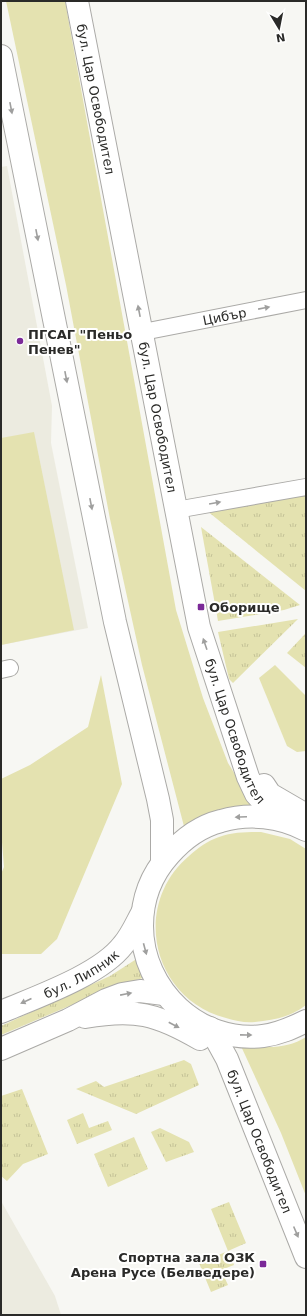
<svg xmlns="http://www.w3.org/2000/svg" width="307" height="1316" font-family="'DejaVu Sans',sans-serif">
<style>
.built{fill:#ecebe0}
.grass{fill:url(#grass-tufts)}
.park{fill:#e4e2b0}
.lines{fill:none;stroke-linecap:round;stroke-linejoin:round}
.street-casing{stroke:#abaaa7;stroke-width:18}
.primary-casing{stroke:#abaaa7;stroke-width:24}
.street{stroke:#fff;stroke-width:16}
.primary{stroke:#fff;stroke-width:22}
.oneway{fill:#9f9f9e}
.poi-dot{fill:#7b2998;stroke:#fffffe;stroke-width:1.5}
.labels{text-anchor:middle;stroke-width:4;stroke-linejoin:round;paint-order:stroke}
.street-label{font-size:13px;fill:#2a2a28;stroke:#fffffe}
.poi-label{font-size:13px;font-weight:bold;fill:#2a2a28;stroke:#fffffe;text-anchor:start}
</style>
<defs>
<pattern id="grass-tufts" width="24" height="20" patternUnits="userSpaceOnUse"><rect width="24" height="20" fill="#e4e2b0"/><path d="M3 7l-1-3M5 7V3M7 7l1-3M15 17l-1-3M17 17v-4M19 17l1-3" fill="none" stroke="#c4c297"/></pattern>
</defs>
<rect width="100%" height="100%" fill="#f7f7f3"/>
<g class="built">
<path d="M7,166L52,406L51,443L88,628L1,645V167Z"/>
<path d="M1,1201L55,1296L61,1315H1Z"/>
</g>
<g class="grass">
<path d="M306,487V591L201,506Z"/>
<path d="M201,527L300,605L284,610L218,621Z"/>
<path d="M298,619L233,683L229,679L218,632Z"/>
<path d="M306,633V668L287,653Z"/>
<path d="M138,958L146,977L114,987L1,1035V1026L110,976Z"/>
<path d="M184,1060L191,1064L199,1085L136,1114L76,1089L96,1081L104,1087Z"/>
<path d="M22,1089L48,1154L23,1164L7,1181L1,1176V1096Z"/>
<path d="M83,1113L89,1128L108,1121L112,1130L77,1144L67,1120Z"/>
<path d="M160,1128L189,1142L194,1152L166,1162L151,1132Z"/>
<path d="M134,1137L148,1169L108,1187L94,1154Z"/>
<path d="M229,1202L246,1243L228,1251L234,1265L221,1270L228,1285L211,1292L199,1263L228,1251L211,1209Z"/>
</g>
<g class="park">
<path d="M6,1H65L176,610L203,698L228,763L255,807L186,834L142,665L110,519L66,285Z"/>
<path d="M34,432L74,630L1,645V438Z"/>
<path d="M275,665L306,696V751L297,752L287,746L259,678Z"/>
<path d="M101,675L122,784L57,939L41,954H1V874L4,867L1,830V779L30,765L88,727Z"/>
<path d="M261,832L290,839L306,849V1005C291,1017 274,1020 255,1022C245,1023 236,1021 226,1018C152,999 131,905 189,856C198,848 207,841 219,837C233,832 247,832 261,832Z"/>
<path d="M306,1037V1196L281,1133L240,1044C262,1048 286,1050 306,1037Z"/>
</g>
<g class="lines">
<defs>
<g id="street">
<path id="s1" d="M143,332L306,300"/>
<path d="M176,510L306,487"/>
<path d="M1,670L10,668"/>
</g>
<g id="primary">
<path id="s2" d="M77,1L199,627L248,777L256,794L279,819"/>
<path d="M1,56L115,622L158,799L162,820V863"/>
<path d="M264,785L270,794L306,815"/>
<path d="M306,830C280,816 249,813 221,821C201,826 183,839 169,855C151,875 142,899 142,926C142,990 199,1044 263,1036C279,1034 292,1028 306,1021"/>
<path id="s3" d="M1,1012C36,997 100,975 123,945C131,936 136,924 142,913"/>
<path d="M85,1017C135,1008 157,1014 200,1039"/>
<path id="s4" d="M210,1028L227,1059L306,1257"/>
<path d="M1,1049L68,1020L106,1000L122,994L140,991L164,994"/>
</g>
</defs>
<use href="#street" class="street-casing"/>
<use href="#primary" class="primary-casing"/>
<use href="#street" class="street"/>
<use href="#primary" class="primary"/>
</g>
<defs><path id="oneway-solid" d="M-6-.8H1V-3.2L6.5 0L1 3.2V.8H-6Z"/></defs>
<g class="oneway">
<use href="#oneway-solid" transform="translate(11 108) rotate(79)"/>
<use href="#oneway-solid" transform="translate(37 235) rotate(79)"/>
<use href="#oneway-solid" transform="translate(264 308) rotate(-11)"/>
<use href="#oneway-solid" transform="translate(139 311) rotate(-101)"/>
<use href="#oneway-solid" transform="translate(66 377) rotate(79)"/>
<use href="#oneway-solid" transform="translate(215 503) rotate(-10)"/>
<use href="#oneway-solid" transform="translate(91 504) rotate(79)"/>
<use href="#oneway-solid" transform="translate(205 644) rotate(-109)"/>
<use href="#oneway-solid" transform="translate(241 817) rotate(177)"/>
<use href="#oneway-solid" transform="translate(145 949) rotate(75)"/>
<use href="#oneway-solid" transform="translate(126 994) rotate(-11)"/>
<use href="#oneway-solid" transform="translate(26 1001) rotate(156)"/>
<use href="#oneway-solid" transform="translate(174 1025) rotate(28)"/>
<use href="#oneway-solid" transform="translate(246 1035) rotate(1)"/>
<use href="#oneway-solid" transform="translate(296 1232) rotate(67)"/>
</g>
<g class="poi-dot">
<circle cx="20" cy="341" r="4"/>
<rect x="197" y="603" width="8" height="8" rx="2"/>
<rect x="259" y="1260" width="8" height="8" rx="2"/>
</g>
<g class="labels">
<g class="street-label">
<text dy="5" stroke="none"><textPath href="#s2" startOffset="100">бул. Цар Освободител</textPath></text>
<text dy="5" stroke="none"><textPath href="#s1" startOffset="83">Цибър</textPath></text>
<text dy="5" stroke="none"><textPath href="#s2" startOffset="424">бул. Цар Освободител</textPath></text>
<text dy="5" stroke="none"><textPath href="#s2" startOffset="748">бул. Цар Освободител</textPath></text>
<text dy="5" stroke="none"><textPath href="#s3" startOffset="89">бул. Липник</textPath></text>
<text dy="5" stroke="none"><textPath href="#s4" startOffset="124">бул. Цар Освободител</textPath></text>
</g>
<g class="poi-label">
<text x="28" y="339">ПГСАГ "Пеньо<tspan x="28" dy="15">Пенев"</tspan></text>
<text x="209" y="612">Оборище</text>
<text x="255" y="1262" text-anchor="end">Спортна зала ОЗК<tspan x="255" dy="15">Арена Русе (Белведере)</tspan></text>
</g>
</g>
<rect width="307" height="1316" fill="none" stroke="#2a2a28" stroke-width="4"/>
<g transform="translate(279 28) rotate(170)" stroke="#fffffe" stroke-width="3" paint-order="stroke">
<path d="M0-3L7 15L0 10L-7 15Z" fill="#2a2a28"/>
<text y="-6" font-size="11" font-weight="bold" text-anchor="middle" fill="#2a2a28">N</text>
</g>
</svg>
